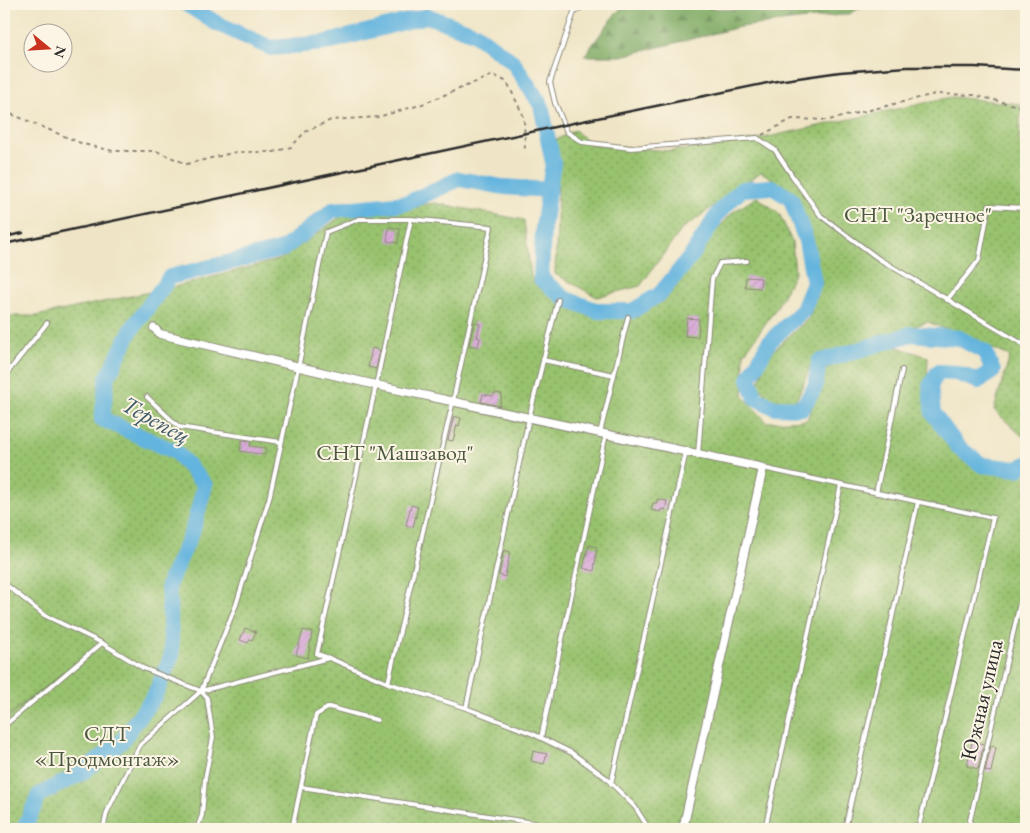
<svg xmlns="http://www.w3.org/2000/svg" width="1030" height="833" font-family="'EB Garamond',serif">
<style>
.forest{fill:url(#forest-firs);stroke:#526a46}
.garden{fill:url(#garden-dots);stroke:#62764c}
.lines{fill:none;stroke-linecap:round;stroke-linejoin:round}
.river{stroke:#63b4de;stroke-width:16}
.building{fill:url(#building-hatch)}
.lane-casing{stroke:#8d8878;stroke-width:6}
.street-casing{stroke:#8d8878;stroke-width:10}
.path{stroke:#8d8878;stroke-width:2;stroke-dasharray:4 4;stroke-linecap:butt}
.lane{stroke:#fff;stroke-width:4}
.street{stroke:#fff;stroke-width:8}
.rail{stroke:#2b2b2b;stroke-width:2.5}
.labels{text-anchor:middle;stroke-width:4;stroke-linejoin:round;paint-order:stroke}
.park-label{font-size:22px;fill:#4c583f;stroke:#fcf5e5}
.street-label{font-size:22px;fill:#2b2b2b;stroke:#fcf5e5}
.water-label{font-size:24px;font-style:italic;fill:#3f5b6a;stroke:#fcf5e5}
</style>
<defs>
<pattern id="forest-firs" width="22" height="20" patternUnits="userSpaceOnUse" patternTransform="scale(1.25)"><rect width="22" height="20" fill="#7aa861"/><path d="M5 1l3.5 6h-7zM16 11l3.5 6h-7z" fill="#648950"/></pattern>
<pattern id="garden-dots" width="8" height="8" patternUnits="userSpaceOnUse" patternTransform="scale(1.25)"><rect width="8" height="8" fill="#98c26e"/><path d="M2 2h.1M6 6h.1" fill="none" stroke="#7c9e5b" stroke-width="1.8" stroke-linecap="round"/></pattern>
<pattern id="building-hatch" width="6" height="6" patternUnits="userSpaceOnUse" patternTransform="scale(1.25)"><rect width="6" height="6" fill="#dbacdb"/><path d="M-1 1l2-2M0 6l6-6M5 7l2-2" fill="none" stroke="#bc94bc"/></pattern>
</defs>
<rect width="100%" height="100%" fill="#fcf5e5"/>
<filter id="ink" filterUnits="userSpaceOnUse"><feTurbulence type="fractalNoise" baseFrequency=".02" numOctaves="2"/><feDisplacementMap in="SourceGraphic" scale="10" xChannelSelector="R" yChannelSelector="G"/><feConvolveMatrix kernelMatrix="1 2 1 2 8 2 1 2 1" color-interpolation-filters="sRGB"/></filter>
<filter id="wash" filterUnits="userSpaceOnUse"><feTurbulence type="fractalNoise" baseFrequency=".0096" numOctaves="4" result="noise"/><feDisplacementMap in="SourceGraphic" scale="20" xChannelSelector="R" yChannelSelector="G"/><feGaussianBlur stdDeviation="1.12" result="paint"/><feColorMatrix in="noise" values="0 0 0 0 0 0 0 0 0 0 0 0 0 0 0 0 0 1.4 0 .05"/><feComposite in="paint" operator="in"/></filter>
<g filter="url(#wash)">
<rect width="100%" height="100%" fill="#efe5c6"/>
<path class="forest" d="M626,4H662L666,7L690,6L734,10L740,4H867L849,14L740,27L622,56H584L616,13Z"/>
<g class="garden">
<path d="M952,97L1021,104L1019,143L1026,145V433L1022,436L994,410L1010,356L928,322L815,356L795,403L773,402L758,385L767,356L809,318L819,284L812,237L789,189L761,172L682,229L640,286L597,297L555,274L558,197L556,140L575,130L590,144L670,151L754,140Z"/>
<path d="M757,197L779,213L792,242L795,272L777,307L744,354L743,396L767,422L807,420L825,370L843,359L888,344L928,357L926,413L961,455L1004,476L1026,461V829H4V721L63,673L4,719V316H36L174,287L281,259L343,215L435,203L524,220L531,277L562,300L595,317H623L664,296L697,252L733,212Z"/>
</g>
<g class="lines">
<g class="river">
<path d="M186,4L216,23L271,48L324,43L427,16L474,33L513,62L541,105L553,163L543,228L541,279L566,299L598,311H632L660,294L692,255L719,212L742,189L772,187L791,199L806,241L814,283L803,310L769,342L749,379L756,398L774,407L802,408L815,387L819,362L911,334L959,338L985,352L993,371L978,381L956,373L938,372L930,386L933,413L958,447L982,465L1018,469L1026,464"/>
<path d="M24,829L39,795L82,773L121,742L155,695L172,655L168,585L192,532L205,485L176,452L102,419L107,378L131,330L170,277L283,249L333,210L407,203L459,179L503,187L549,190"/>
</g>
</g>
<g id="blocks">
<g class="building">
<path d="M389,227L400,229L398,243L387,241Z"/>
<path d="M746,277L761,278L760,288L745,287Z"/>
<path d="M687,318L699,319L698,337L685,336Z"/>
<path d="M474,322L480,324L477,337L480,338L478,347L469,345Z"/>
<path d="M372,348L380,350L376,369L368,367Z"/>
<path d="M494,393L502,394L500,406L481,402L483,394L493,396Z"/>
<path d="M454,416L461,418L459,426L457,425L453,441L448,440Z"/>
<path d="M242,440L251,441L250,446L266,448L265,455L240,451Z"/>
<path d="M657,499L667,501L665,510L661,509L660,512L651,510L653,503H657Z"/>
<path d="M411,505L418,507L413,527L406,525Z"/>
<path d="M589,545L597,547L594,571L583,568Z"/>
<path d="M504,550L510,552L505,577L499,575Z"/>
<path d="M245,628L256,632L252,640L250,639L248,643L240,640Z"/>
<path d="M303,630L312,632L308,658L296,655Z"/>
<path d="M972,742L984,744L978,769L967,766Z"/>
<path d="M991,746L996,747L991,772L985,771Z"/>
<path d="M533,751L547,754L544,764L531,761Z"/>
</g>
</g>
</g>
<g filter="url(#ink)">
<use href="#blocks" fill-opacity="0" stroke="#8d8878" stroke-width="1"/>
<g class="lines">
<defs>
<g id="lane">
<path d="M587,4L574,12L550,82L555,103L567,132L582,142L631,148L757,138L775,150L795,180L821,216L879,259L1026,346"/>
<path d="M947,300L979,260L989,206L1026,208"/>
<path d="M543,360L614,375"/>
<path d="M4,377L47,323"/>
<path d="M147,397L179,427L281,442"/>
<path d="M600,433L628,317"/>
<path d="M698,454L712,279L720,263L747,261"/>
<path d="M763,468L993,518L919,826L892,829"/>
<path d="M876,493L902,370"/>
<path d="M4,583L44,615L102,643L143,668L201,691L329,658L388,683L466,708L533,734L572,753L605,777L635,807L649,829"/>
<path d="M329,658L317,654L376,385L411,219"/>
<path d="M466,708L529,418L558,300"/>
<path d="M4,726L102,643"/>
<path d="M541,738L606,434"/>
<path d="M611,784L686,452"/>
<path d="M301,787L560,827L564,829"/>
<path d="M103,829L107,812L140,745L201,691L236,605L269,499L298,368L326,232L359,219H411L491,227L453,401L388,683"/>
<path d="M197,829L202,815L205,779L213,737L207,698L201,691"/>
<path d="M292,829L316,715L329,707L377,720"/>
<path d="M765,829L841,485"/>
<path d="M845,829L918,502"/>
<path d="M968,829L1026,577"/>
</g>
<path id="street" d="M154,328L160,334L376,385L763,468L683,829"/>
</defs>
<use href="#lane" class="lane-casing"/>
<use href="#street" class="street-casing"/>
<g class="path">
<path d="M4,111L83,144L113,151H156L187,164L236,152H274L291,147L305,132L331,120L378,117L420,105L493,75L507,82L524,117L525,150"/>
<path d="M762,135L792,119L829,120L935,94L974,95L1026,108"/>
</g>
<use href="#lane" class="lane"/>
<use href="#street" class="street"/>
<g class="rail">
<path d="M4,237L23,233"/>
<path d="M4,244L578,122L777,81L840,72L907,67H975L1026,70"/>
</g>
</g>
</g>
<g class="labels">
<g class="park-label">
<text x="918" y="222">СНТ "Заречное"</text>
<text x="395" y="460">СНТ "Машзавод"</text>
<text x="107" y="741">СДТ<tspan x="107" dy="25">«Продмонтаж»</tspan></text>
</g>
<g class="street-label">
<text transform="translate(981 700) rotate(-77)" y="8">Южная улица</text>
</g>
<g class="water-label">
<text transform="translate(156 420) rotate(29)" y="8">Терепец</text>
</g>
</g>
<rect width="1030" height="833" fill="none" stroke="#fcf5e5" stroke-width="20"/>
<g transform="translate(48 48) rotate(108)"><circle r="24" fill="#fcf5e5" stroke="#a8a49b"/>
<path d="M0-4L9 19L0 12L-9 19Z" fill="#c8321e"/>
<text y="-8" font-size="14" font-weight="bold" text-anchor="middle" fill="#2b2b2b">N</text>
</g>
</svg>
